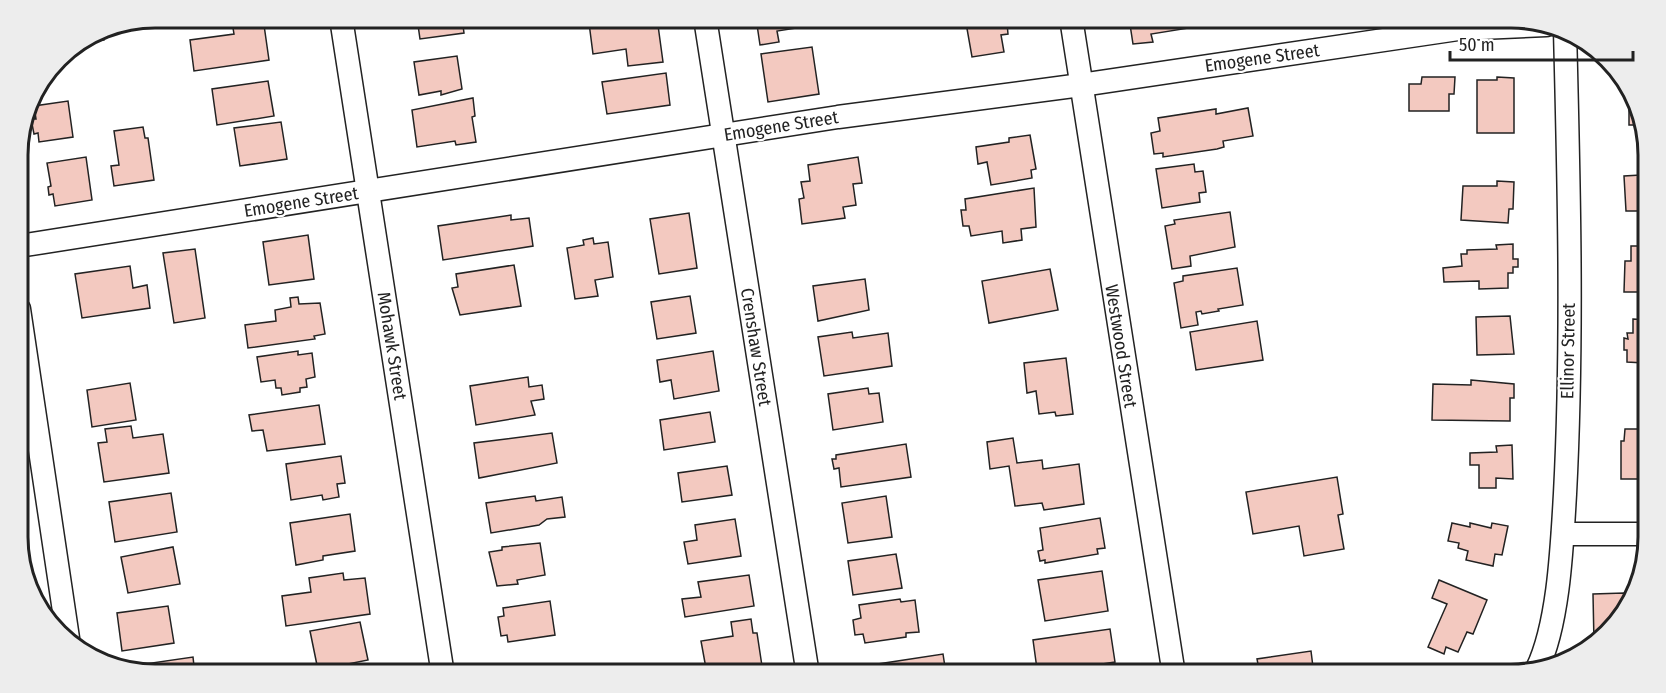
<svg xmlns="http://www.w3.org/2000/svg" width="1666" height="693" font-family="'Fira Sans Condensed',sans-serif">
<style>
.building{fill:#f3c9c0;stroke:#222;stroke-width:1.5}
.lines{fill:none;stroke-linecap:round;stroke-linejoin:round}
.street-casing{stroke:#222;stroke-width:25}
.street{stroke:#fff;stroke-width:22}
.labels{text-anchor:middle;stroke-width:4.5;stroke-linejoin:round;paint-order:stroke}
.street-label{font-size:18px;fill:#222;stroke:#fff}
.rim{fill:none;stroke:#222;stroke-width:3}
</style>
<rect width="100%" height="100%" fill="#fff"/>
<g class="building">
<path d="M263,18L269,60L194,71L190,40L234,34L232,22Z"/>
<path d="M417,18H462L464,33L420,39Z"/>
<path d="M633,18H657L663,62L628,66L626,49L593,54L589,23Z"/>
<path d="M756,18H829V20L821,22L822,24L777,31L779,42L760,45Z"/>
<path d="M971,18H999L1000,24L1007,23L1008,34L1001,35L1004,52L972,57L966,23H971Z"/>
<path d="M1129,18H1187L1189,28L1151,34L1153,42L1133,44Z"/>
<path d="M102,29L104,40L79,44Z"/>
<path d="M812,47L819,94L768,102L761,54Z"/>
<path d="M457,56L462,89L441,95V91L419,95L414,62Z"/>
<path d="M666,73L670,105L607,114L602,82Z"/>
<path d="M1422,77H1455L1454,94H1449V111H1409V84H1421Z"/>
<path d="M1497,77L1514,78V133H1477V80H1497Z"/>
<path d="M268,81L274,116L217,125L212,89Z"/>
<path d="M1624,82L1642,125H1629V96H1624Z"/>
<path d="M473,98L475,116L472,117L476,142L456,145L455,141L417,147L412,110Z"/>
<path d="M68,101L73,137L39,142L38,133L34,134L31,119H36L34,106Z"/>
<path d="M1248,108L1253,136L1223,141L1224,147L1217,149L1163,157V153L1154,154L1151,133L1160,131L1158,118L1216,109V114Z"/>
<path d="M281,122L287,159L240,166L234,128Z"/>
<path d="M143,127L145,138H148L154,180L114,186L111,166L119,165L114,131Z"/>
<path d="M1030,135L1036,169L1031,170L1032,178L991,185L987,162L978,164L976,147L1009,142V138Z"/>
<path d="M86,157L92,200L55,206L53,194L49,195L48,187L51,186L47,163Z"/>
<path d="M858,157L862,183L853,184L856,205L843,207L845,218L802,224L799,199L804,198L801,182L810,181L808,165Z"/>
<path d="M1194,164L1195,172L1203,171L1206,192L1199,193L1200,202L1162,208L1156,169Z"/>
<path d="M1641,175H1647V211H1626L1624,176Z"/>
<path d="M1497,181L1514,182L1513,209H1509L1508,223L1461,220L1463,186H1497Z"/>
<path d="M1034,188L1036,227L1021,229L1022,240L1003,243L1002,231L971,236L969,226H963L961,210H966L965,199Z"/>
<path d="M1230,212L1235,247L1190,256L1191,266L1172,269L1165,226L1175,224L1174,220Z"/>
<path d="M689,213L697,268L659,274L650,219Z"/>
<path d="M511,215V220L529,218L533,246L443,260L438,226Z"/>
<path d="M308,235L314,279L269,285L263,242Z"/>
<path d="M593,238L594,244L608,242L613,277L595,280L598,296L575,299L567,248L584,245L583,240Z"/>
<path d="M1513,244V259H1518V267H1513V273H1508V288L1479,289V281L1444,282L1443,268L1462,266L1461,254H1467V250L1497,249L1496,245Z"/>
<path d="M1631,246H1647V283H1641V292H1624L1625,261H1631Z"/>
<path d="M195,249L205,318L174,323L163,253Z"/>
<path d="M514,265L521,306L460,315L452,288L458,287L456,274Z"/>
<path d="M130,266L133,288L147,285L150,308L82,318L75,274Z"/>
<path d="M1237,268L1243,305L1218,309L1219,311L1202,314L1201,311L1196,312L1198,325L1181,328L1174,283L1183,281V276Z"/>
<path d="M1050,269L1058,310L989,323L982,281Z"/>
<path d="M865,279L869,310L818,321L813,286Z"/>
<path d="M690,296L696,333L657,339L651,302Z"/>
<path d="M298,297L299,304L320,303L325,334L314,336L315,339L248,348L245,325L276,321L275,310L291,307L290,298Z"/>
<path d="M1510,316L1514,354L1477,355L1476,317Z"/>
<path d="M1633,319L1647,320V357L1645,356L1644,363L1627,362V350H1624V338L1628,339L1627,333H1633Z"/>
<path d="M1257,321L1263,360L1196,370L1190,332Z"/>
<path d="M852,332L853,338L888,333L892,366L824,376L818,337Z"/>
<path d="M298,351V355L312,353L315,377L306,379L307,387L300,388V392L282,395L281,388H276L275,380L261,382L257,357Z"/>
<path d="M713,351L719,391L674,399L671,380L660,382L657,360Z"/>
<path d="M1066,358L1073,414L1056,416L1055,412L1039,414L1036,391L1027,393L1024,363Z"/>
<path d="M528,377L529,387L542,385L544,399L531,401L535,415L476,425L470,386Z"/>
<path d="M1471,380L1514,384V398H1510V421L1432,420L1433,384L1471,385Z"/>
<path d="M130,383L136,420L92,427L87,390Z"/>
<path d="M868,388L869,394L879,393L883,422L833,430L828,394Z"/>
<path d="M319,405L325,444L267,451L263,430L252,431L249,415Z"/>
<path d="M710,412L715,442L664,450L660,420Z"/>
<path d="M131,426L133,438L163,434L169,473L104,482L98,443L107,442L105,429Z"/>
<path d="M1625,429H1648V476H1639V479H1621V441H1624Z"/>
<path d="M552,433L557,463L479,478L474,443Z"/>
<path d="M1013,438L1017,463L1042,460L1043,469L1079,464L1084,504L1044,510L1042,503L1015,506L1009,466L990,469L987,442Z"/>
<path d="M906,444L911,477L841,487L839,468L834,469L832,459H836V455Z"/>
<path d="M1512,445L1513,479L1496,478V488H1479V465H1470V453L1497,452L1496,446Z"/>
<path d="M341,456L345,483L337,484L339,497L323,500L322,495L291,500L286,464Z"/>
<path d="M727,466L732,495L682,502L678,473Z"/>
<path d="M1337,477L1343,514L1338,515L1344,549L1304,556L1299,526L1253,534L1246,492Z"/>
<path d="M171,493L177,532L115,542L109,502Z"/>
<path d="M535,496L536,501L562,497L565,517L547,519L539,525L491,533L486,503Z"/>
<path d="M886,496L892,537L848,543L842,503Z"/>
<path d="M350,514L355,551L323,556V560L296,565L290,523Z"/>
<path d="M1100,518L1105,548L1097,549L1098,554L1045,563V560L1040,561L1038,551L1043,550L1040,528Z"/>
<path d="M735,519L741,556L688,564L684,542L697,540L695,525Z"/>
<path d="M1452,523L1470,527V523L1491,528L1492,523L1508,526L1502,555L1495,554L1493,566L1466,560L1468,551L1458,548L1459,543L1448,541Z"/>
<path d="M540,543L545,575L517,580L518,584L497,586L489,552L502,550V547Z"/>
<path d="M173,547L180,584L128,593L121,557Z"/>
<path d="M896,554L902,588L853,595L848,561Z"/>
<path d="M1102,571L1108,611L1045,621L1038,580Z"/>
<path d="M343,573L344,580L365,578L370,614L286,626L282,596L311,592L309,578Z"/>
<path d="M749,575L754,606L685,617L682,599L701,597L698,582Z"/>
<path d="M1439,580L1487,600L1473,634L1467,632L1458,652L1446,647L1444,654L1428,647L1447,604L1432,598Z"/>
<path d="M1624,593L1625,605L1594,643L1593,594Z"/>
<path d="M900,599L901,602L915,600L919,632L906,633V637L865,643L863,634L855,635L853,620L861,618L859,605Z"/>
<path d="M550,601L555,635L508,642L507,635L501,636L498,617L504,616L503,608Z"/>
<path d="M168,606L174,643L122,651L117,613Z"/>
<path d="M751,619L753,633H757L762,666L707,674L701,641L733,636L731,622Z"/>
<path d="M360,622L368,660L318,670L310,631Z"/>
<path d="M1110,629L1115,662L1051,672L1050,667L1037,669L1033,640Z"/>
<path d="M1311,651L1314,675H1260L1257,659Z"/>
<path d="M943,654L945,667L965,664L967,675H866L865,666Z"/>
<path d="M193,657L195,675H156L125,669L124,667Z"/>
</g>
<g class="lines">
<defs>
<g id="street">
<path d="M341,18L443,675"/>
<path d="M705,18L808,675"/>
<path d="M1071,18L1174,675"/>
<path d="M19,246L838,117L1081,85L1458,29L1546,25"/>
<path d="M19,309L68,638"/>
<path d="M1563,534H1648"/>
<path d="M1537,669C1559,623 1562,545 1565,494C1573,340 1569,185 1565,30"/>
</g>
</defs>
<use href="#street" class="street-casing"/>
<use href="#street" class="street"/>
</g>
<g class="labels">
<g class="street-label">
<text transform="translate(1262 58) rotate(-8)" y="6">Emogene Street</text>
<text transform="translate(781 126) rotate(-9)" y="6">Emogene Street</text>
<text transform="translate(301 202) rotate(-9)" y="6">Emogene Street</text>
<text transform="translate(392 346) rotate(81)" y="6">Mohawk Street</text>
<text transform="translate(1121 346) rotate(81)" y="6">Westwood Street</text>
<text transform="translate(756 347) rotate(81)" y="6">Crenshaw Street</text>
<text transform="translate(1568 351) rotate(-89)" y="6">Ellinor Street</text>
</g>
</g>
<path d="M0 0H1666V693H0ZM155 28H1511A127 127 0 0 1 1638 155V537A127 127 0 0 1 1511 664H155A127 127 0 0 1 28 537V155A127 127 0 0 1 155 28Z" fill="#ededed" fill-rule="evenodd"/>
<path class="rim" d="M155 28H1511A127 127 0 0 1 1638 155V537A127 127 0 0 1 1511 664H155A127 127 0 0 1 28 537V155A127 127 0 0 1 155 28Z"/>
<path d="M1450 51v9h183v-9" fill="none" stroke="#222222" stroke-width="3"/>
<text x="1459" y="51" font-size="18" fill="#222222" stroke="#ffffff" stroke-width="4.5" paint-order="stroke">50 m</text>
</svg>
